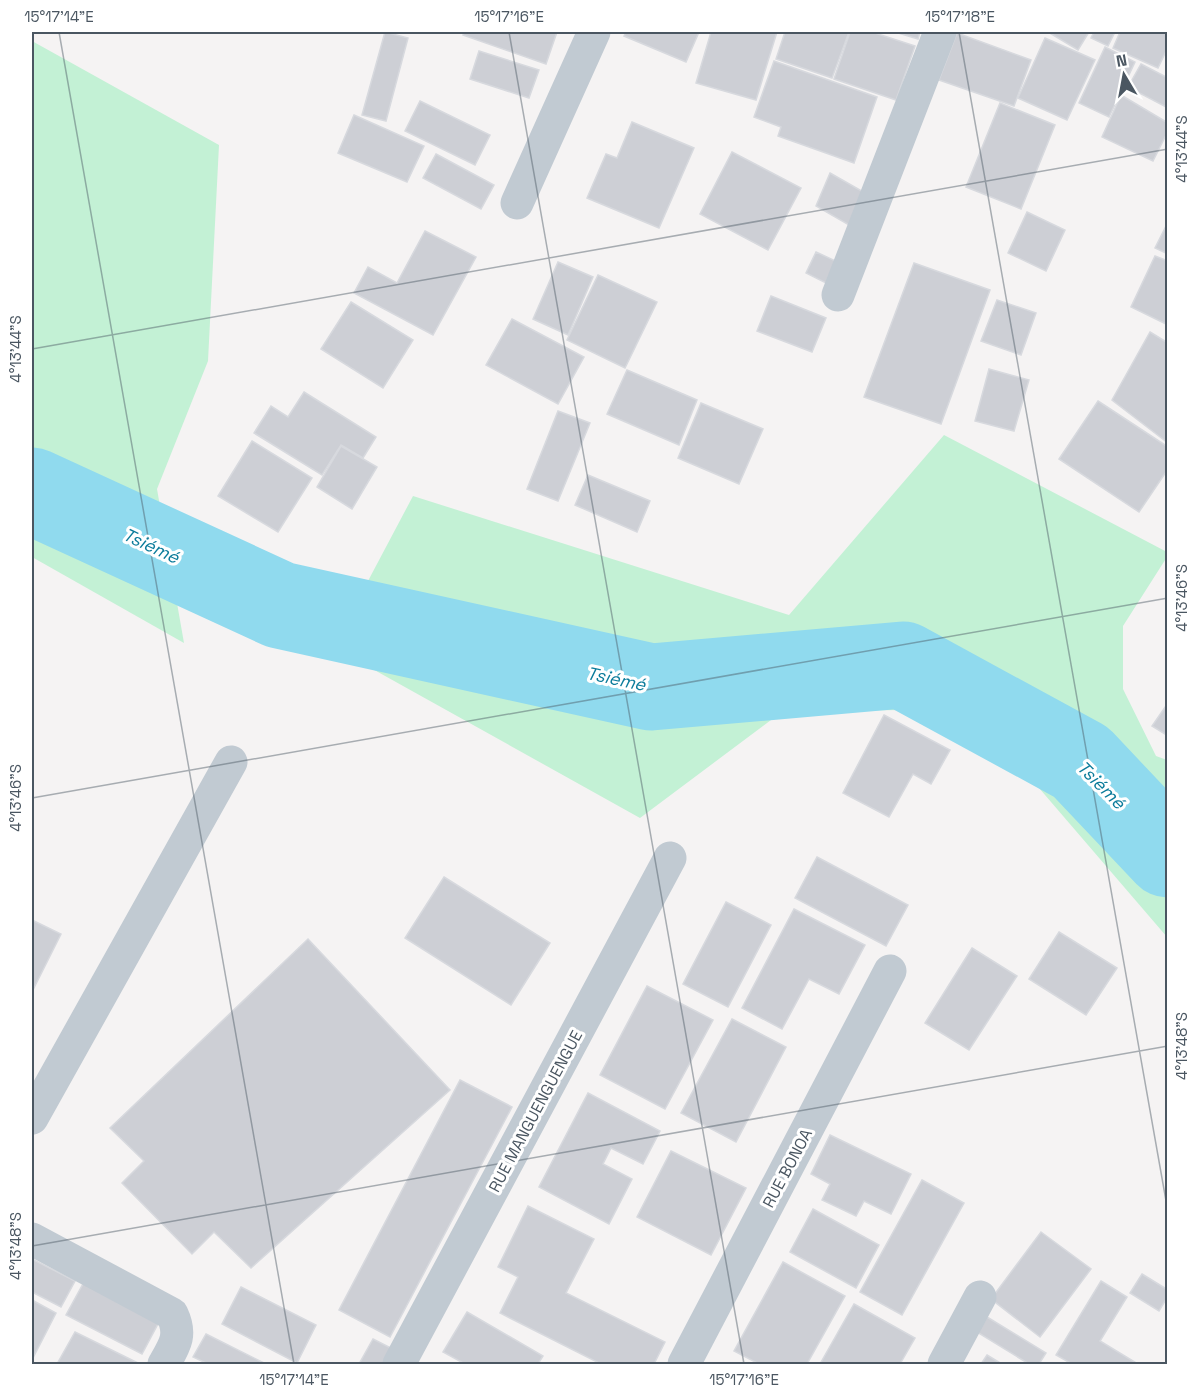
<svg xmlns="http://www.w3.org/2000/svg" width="1199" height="1396" font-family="'Space Grotesk',sans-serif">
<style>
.green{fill:#c3f1d5}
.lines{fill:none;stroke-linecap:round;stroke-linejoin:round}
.river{stroke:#90daee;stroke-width:87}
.building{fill:#cdcfd5;stroke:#d7d9de;stroke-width:1.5}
.street{stroke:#c1cad2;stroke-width:33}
.ticks{fill:none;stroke:#4a5661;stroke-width:1.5;stroke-opacity:0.45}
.labels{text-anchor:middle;stroke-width:6;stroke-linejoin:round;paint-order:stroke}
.street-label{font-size:16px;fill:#4a5661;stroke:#fff}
.water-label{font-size:18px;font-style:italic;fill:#0c7c9b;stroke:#fff}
.neatline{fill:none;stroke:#4a5661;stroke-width:2}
.ticks-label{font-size:15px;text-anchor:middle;fill:#4a5661}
</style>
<rect width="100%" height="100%" fill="#f5f3f3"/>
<g class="green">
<path d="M32,41L219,145L208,361L157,489L184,643L32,557Z"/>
<path d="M944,435L1167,552V557L1123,626V689L1156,756L1167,760V937L1033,781L913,710L783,711L640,818L333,647L413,496L789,615Z"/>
</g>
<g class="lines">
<path class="river" d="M32,491L280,605L651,687L903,665L1081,762L1168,854"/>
</g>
<g class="building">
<path d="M385,32L408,38L386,121L362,115Z"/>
<path d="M464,32H557L546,64L463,35Z"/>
<path d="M626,32H699L686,62L624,36Z"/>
<path d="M711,32H777L756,100L696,83Z"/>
<path d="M785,32H849L832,78L776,59Z"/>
<path d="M850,32H872L915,46L896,100L834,79Z"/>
<path d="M895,32H920L918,39Z"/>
<path d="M1048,32H1089L1078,50Z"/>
<path d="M1094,32H1115L1108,46L1091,38Z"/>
<path d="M1120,32H1168V47L1158,68L1113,48Z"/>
<path d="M957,33L1031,60L1014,106L939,80Z"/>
<path d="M1045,38L1095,60L1067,120L1018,98Z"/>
<path d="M1105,47L1135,62L1109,117L1079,103Z"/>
<path d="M479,51L539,70L529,98L470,79Z"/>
<path d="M774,61L877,97L854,163L778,136L781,127L754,117Z"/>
<path d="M1141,64L1168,78V108L1128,87Z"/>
<path d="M1121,95L1168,123V131L1153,161L1102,137Z"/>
<path d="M420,101L490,135L475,165L405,131Z"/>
<path d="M1000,103L1055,125L1021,209L966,187Z"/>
<path d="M354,115L424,146L407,182L338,153Z"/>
<path d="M632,122L694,148L659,228L587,198L606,154L617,158Z"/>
<path d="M732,152L801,188L768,250L700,214Z"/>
<path d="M436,154L494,185L481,209L423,178Z"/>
<path d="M830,173L874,198L856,229L816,206Z"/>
<path d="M1027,212L1065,230L1046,271L1008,253Z"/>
<path d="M1168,222V254L1155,248Z"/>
<path d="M425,231L476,257L433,335L354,293L368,267L397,283Z"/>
<path d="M816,252L840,263L830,285L806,273Z"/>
<path d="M1155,256L1168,261V325L1131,307Z"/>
<path d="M558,262L593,277L568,335L533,319Z"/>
<path d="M914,263L990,290L941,424L864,397Z"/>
<path d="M598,275L657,302L625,368L567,340Z"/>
<path d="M771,296L826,318L812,352L757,331Z"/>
<path d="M997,300L1036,313L1021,355L981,341Z"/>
<path d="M351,302L413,340L383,388L321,349Z"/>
<path d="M512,319L584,357L558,404L486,365Z"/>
<path d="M1150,332L1168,343V443L1112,400Z"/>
<path d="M989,369L1029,380L1014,431L975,421Z"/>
<path d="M627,370L697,400L679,445L607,414Z"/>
<path d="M304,392L376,437L363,458L341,445L322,475L254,433L271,406L288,417Z"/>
<path d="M1098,401L1168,447V469L1139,512L1059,459Z"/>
<path d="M701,403L763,429L739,484L678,458Z"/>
<path d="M558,411L590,423L558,501L527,489Z"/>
<path d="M252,441L312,478L278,532L218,496Z"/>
<path d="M341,446L377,467L352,509L317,487Z"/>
<path d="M588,475L650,501L637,532L575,505Z"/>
<path d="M1168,703V736L1152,726Z"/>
<path d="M884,715L950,750L931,784L913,774L889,817L843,793Z"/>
<path d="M817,857L908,905L886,946L795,898Z"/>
<path d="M444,877L550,943L511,1005L405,938Z"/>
<path d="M726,902L771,925L728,1007L683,984Z"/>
<path d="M794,909L865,945L839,994L809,979L782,1029L742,1008Z"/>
<path d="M32,920L61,934L32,992Z"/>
<path d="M1059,932L1117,968L1086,1015L1029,979Z"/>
<path d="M308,939L450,1090L251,1268L214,1232L192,1254L122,1183L144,1161L110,1128Z"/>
<path d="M972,948L1017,976L969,1050L925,1023Z"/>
<path d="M647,986L713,1020L665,1109L600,1075Z"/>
<path d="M732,1019L786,1047L736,1142L681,1113Z"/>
<path d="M460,1080L512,1107L390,1337L339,1310Z"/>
<path d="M588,1093L660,1131L643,1164L611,1148L603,1164L632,1179L609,1224L539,1187Z"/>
<path d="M830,1135L911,1174L891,1214L864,1201L856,1216L822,1200L830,1184L811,1174Z"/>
<path d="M671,1151L746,1188L711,1255L637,1217Z"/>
<path d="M922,1180L964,1203L902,1315L860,1292Z"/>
<path d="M528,1206L594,1239L566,1293L665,1342L654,1364H601L500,1313L518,1277L498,1267Z"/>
<path d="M813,1209L879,1245L856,1288L790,1252Z"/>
<path d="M1041,1232L1091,1269L1040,1337L991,1299Z"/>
<path d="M32,1259L75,1281L61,1307L32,1292Z"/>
<path d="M783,1262L845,1296L807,1364H759L734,1351Z"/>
<path d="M1142,1274L1168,1290V1296L1159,1311L1130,1293Z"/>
<path d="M1101,1281L1127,1297L1100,1341L1138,1364H1072L1056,1355Z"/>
<path d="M84,1282L159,1322L142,1354L66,1315Z"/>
<path d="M241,1287L316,1325L297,1363L222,1324Z"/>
<path d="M32,1300L56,1313L32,1360Z"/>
<path d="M854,1304L915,1338L900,1364H820Z"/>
<path d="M467,1312L543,1356L538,1364H465L443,1352Z"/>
<path d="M987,1317L1046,1353L1039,1364H1029L977,1332Z"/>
<path d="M75,1332L140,1364H57Z"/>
<path d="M206,1334L266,1364H208L193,1357Z"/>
<path d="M373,1339L391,1348L383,1364H359Z"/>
<path d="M987,1355L1002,1364H981Z"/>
</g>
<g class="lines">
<g class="street">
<path d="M517,203L594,32"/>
<path d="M838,295L940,32"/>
<path d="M32,1118L231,762"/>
<path d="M32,1239L172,1314C182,1335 175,1345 164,1364"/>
<path d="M399,1364L670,858"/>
<path d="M684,1364L890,971"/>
<path d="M944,1364L980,1297"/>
</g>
</g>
<path class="ticks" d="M59,32L294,1364M509,32L744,1364M959,32L1168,1212M32,349L1168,149M32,798L1168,598M32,1246L1168,1046"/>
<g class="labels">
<g class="street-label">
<text transform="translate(535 1111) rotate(-62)" y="6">RUE MANGUENGUENGUE</text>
<text transform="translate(787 1168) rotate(-62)" y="6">RUE BONOA</text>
</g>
<g class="water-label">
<text transform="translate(151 546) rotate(25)" y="6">Tsiémé</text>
<text transform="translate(616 679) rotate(12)" y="6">Tsiémé</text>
<text transform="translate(1101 785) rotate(45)" y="6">Tsiémé</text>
</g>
</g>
<rect width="1199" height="1396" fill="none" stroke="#ffffff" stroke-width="66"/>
<g transform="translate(1124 75) rotate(350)" stroke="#ffffff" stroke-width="4.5" paint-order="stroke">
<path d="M0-4.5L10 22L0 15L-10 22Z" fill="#4a5661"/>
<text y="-9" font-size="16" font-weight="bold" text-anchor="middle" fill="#4a5661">N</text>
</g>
<rect x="33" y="33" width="1133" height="1330" class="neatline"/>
<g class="ticks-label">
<text x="59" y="22">15°17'14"E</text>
<text x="509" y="22">15°17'16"E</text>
<text x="960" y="22">15°17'18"E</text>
<text transform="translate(1182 149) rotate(-90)" y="5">4°13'44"S</text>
<text transform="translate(16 349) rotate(-90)" y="5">4°13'44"S</text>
<text transform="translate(1182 598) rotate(-90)" y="5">4°13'46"S</text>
<text transform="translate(16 798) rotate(-90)" y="5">4°13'46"S</text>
<text transform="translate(1182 1046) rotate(-90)" y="5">4°13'48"S</text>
<text transform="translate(16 1246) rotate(-90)" y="5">4°13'48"S</text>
<text x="294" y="1385">15°17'14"E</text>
<text x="744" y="1385">15°17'16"E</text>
</g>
</svg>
